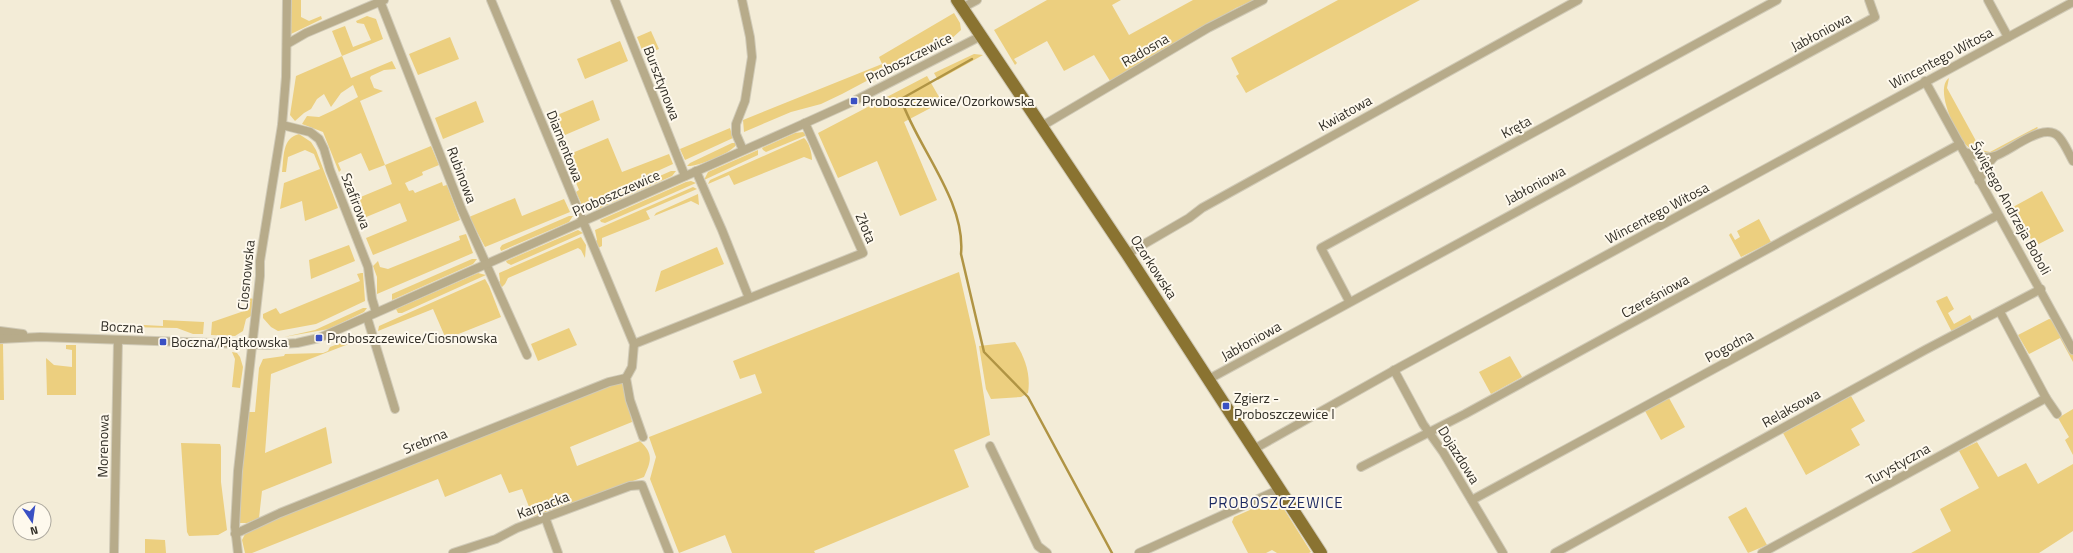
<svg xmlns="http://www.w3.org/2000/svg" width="2073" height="553" font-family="'Titillium Web',sans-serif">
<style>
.green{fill:#eccf7f}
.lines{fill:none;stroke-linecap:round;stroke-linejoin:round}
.stream{stroke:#b09444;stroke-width:2.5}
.street-casing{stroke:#d0cab7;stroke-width:10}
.primary-casing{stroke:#d0cab7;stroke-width:14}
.street{stroke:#b7ab8a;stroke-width:8}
.primary{stroke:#8a7331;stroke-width:12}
.poi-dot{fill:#3a50c3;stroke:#fef9ed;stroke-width:1.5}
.labels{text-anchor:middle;stroke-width:4;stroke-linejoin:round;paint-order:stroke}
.street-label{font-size:14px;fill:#322f27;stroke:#fef9ed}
.poi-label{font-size:14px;fill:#322f27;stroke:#fef9ed;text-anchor:start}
.neighbourhood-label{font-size:15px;letter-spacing:1px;fill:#1c2961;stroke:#fef9ed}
</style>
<rect width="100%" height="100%" fill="#f3ecd7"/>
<g class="green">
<path d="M291,0H301V17L309,21L321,16L322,19L291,34Z"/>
<path d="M1047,0H1121L1112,5L1129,35L1193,0H1254L1236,8L1110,81L1094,55L1064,71L1047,41L1014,59L1017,63L1015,65L994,30Z"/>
<path d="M1338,0H1420L1246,93L1236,76L1239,74L1231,58Z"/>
<path d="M954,13L960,23L961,30L949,41L938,43L842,94L821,104L791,112L744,132L743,120L882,64L879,57Z"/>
<path d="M367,16L376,19L383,39L342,56L351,78L392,61L396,69L384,70L371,76L370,78L374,88L383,91L360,101L385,165L431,146L439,165L422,172L423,175L405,183L409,191L413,190L415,193L442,182L443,186L447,185L460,220L373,255L366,238L407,221L400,203L359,220L351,201L392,184L385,165L369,171L361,153L338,163L341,170L339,172L323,132L302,124L307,116L319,117L334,110L358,97L353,85L341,93L331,107L324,94L317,99L311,109L304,113L295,121L290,115L296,76L342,56L332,31L345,26L353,47L371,40L364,24L357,23L356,21Z"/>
<path d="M651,31L659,49L644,55L637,37Z"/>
<path d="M450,37L459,59L418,75L409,54Z"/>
<path d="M620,41L628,61L585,79L577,59Z"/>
<path d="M974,54L983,55L938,80L934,73Z"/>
<path d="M927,76L942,102L904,122L937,200L900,216L877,161L838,178L818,133Z"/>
<path d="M1949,78L1947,88L1981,150L1990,152L2037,127L2038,128C2024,137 2008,151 1992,153C1984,155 1972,151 1966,145C1956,134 1934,89 1949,78Z"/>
<path d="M593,100L600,120L558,138L550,118Z"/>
<path d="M476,101L484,122L443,139L435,118Z"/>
<path d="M730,128L733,138L685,160L680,149Z"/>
<path d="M803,132L807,135L766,152L763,150L762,148L795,133Z"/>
<path d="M299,134L311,142L316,150L338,208L305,221L302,201L280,209L284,183L320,169L314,154L305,150L288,157L286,172H282C284,157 282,138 299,134Z"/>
<path d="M608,138L622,172L669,154L673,164L582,205L576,192L579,190L565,156Z"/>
<path d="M804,138C809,142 812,153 812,160L804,157L734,185L729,175L708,184L710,180Z"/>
<path d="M732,143H737C735,152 697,167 687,166L690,163Z"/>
<path d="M758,150V155L704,180L708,172Z"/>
<path d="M671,171H676L672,176L596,210V204Z"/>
<path d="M691,181L696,183L605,223L601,222L600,220L686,182Z"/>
<path d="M693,187L697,189L646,211L650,219L602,238V246L598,248L595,242L597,240L595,230Z"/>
<path d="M2042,191L2064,231L2035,246L2013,207Z"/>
<path d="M698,194L699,205L691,201L654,216L656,213Z"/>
<path d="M515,198L522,216L564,199L570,212L485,247L469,217Z"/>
<path d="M569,216H573L569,222L501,251L500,248L502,245Z"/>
<path d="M1759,219L1771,242L1741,257L1729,235L1731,233L1735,240L1740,237L1737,231Z"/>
<path d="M578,230L583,233L511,265L507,263L506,261Z"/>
<path d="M466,234L473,253L377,294V277L373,266L378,261L380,267L388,269L460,240L459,236Z"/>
<path d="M581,237L586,245L585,258L581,250L578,248L508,278L505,284L502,287L498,283L500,281L499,273Z"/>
<path d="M349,245L355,261L311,279L309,260Z"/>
<path d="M717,247L724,264L655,292L661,271Z"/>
<path d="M472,259H477L473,264L392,300V294Z"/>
<path d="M959,272L976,346L990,435L954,450L969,487L814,551L815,553H732L725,535L679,553L650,479L656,457L649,437L762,393L755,374L740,379L733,361Z"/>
<path d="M361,273H363L365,301L316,324L278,331L271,327L263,318V314L276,308L280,314L360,281L357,274Z"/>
<path d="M478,273L486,275L402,313H398L396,309Z"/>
<path d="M485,279L489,286L501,317L446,339L433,309L378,331L379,326Z"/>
<path d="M1947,296L1954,309L1948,313L1954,324L1970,315L1973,321L1952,332L1936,301Z"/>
<path d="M247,297L253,299L251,316L246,319L243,331L235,336L211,335L212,322L244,311Z"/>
<path d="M363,308H367L364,312L329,329L284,337L315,330Z"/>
<path d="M2049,319L2054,320L2073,355V362L2060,338L2029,354L2018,335Z"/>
<path d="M163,320L204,322L203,334H193L177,328L124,327V324L163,326Z"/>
<path d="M569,328L577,345L538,361L531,344Z"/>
<path d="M354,338L359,340L271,374L265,453L326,427L332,463L262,491L259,518L247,523H240V491L249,412H255L259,368L263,359L284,356L285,354L323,353L328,351L330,347Z"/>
<path d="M1015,342C1025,357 1031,375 1028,393L1021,397L991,399L986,389L979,346Z"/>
<path d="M0,344H3L4,400H0Z"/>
<path d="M66,345H76V395H47L46,358L54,365L72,367V350L66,349Z"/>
<path d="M232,352L237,353L240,357L243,367L240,388L232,387L235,359Z"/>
<path d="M1510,356L1522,377L1491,394L1479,372Z"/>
<path d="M621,383L625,387L632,422L570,447L577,466L640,441C654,454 651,461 644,477L533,517L522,489L509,493L501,474L445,497L438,479L252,553H245L242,540L246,532L281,516L610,385Z"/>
<path d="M1851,396L1865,421L1851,429L1860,445L1806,475L1783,433Z"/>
<path d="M1669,398L1685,427L1661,440L1645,411Z"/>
<path d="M2073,409V455L2065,440L2069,437L2058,418Z"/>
<path d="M1977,442L1998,477L2026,463L2038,484L2073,464V531L2039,553H1911L1951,531L1940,509L1979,488L1959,451Z"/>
<path d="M181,443L220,444L221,447V482L227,530L218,535L189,536L187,532Z"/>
<path d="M1277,498L1311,552L1309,553H1277L1272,550L1266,553H1248L1232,522L1234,517Z"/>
<path d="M1746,507L1767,545L1748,553L1728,517Z"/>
<path d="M145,539L165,540L166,553H145Z"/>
</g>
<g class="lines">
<path class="stream" d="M972,59L901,99C917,147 966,201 961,254L984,352L1028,397L1112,553"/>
<defs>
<g id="street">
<path d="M491,0L634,344L632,367L626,378L630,400L643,437"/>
<path d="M615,0L685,176"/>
<path d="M742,0L750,37L752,57L745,101L736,124V134L743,150"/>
<path d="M1988,0L2008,37"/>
<path d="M380,1L461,208L527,355"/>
<path d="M962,8L977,0"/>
<path d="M287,44L306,33L384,0"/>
<path d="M1925,81L2073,350"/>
<path d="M282,125L310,132L319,139L324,149L330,170L368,267L372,299L376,312"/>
<path d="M1042,126L1208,28L1263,0"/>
<path d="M1965,152C1974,155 1986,160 1995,156C2011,151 2045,120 2059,137C2065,144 2069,154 2073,161"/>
<path d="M696,171L722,230L749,298"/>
<path d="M1979,181L1987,165L1994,157"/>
<path d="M1127,254L1189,218L1202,208L1578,0"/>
<path d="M1349,301L1321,248L1777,0"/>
<path d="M2000,312L2046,398L2057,414"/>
<path d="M367,317L395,409"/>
<path d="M0,331L23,334"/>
<path d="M0,339L40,337L269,345L297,343L319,338L792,129L854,101L981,36"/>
<path d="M634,344L863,253L805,123"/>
<path d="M1394,370L1423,424L1443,452L1503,553"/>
<path d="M1209,379L1875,17L1869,0"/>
<path d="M990,446L1038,546L1047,553"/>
<path d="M1254,449L1400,367L2073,2"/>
<path d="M1361,467L1465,414L1960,144"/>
<path d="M1472,500L1998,215"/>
<path d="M545,517L558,553"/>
<path d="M235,534L280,513L609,382L626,378"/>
<path d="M114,553L118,340"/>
<path d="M238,553L235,527L238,471L260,276V261L282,125L286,77L287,0"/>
<path d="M453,553L496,539L517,528L630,486L642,485L669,553"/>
<path d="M1139,553L1280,489"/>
<path d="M1555,553L1925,350L2041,289"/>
<path d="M1762,553L2046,398"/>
</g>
<path id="primary" d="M957,0L1127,254L1321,553"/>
</defs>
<use href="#street" class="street-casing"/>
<use href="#primary" class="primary-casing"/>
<use href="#street" class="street"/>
<use href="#primary" class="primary"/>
</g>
<g class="poi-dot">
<rect x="850" y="97" width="8" height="8" rx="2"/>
<rect x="315" y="334" width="8" height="8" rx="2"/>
<rect x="159" y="338" width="8" height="8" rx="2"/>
<rect x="1222" y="402" width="8" height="8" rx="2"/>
</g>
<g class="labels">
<g class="street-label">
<text transform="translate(1821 32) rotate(-28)" y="5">Jabłoniowa</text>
<text transform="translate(1145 50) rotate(-30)" y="5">Radosna</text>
<text transform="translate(909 58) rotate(-27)" y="5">Proboszczewice</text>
<text transform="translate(1941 58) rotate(-28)" y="5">Wincentego Witosa</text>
<text transform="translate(662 83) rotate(69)" y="5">Bursztynowa</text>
<text transform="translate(1345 113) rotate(-29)" y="5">Kwiatowa</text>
<text transform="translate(1516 127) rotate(-28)" y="5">Kręta</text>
<text transform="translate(565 146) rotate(68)" y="5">Diamentowa</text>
<text transform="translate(462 175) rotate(69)" y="5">Rubinowa</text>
<text transform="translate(1535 185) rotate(-28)" y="5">Jabłoniowa</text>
<text transform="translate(616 193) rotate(-24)" y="5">Proboszczewice</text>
<text transform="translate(356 201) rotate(69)" y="5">Szafirowa</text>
<text transform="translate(2011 208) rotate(61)" y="5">Świętego Andrzeja Boboli</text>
<text transform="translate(1657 213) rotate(-28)" y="5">Wincentego Witosa</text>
<text transform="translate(866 228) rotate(67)" y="5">Złota</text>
<text transform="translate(1154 267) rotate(57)" y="5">Ozorkowska</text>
<text transform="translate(246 275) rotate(-84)" y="5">Ciosnowska</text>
<text transform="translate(1655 296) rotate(-29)" y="5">Czereśniowa</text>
<text transform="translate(122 327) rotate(3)" y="5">Boczna</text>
<text transform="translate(1251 341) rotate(-29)" y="5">Jabłoniowa</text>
<text transform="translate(1729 346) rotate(-28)" y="5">Pogodna</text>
<text transform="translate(1791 408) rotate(-29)" y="5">Relaksowa</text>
<text transform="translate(425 441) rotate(-22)" y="5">Srebrna</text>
<text transform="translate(103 446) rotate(-89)" y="5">Morenowa</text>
<text transform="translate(1459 455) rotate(58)" y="5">Dojazdowa</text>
<text transform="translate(1898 464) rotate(-29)" y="5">Turystyczna</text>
<text transform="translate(543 505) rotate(-20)" y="5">Karpacka</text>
</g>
<g class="poi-label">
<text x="862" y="106">Proboszczewice/Ozorkowska</text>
<text x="327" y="343">Proboszczewice/Ciosnowska</text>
<text x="171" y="347">Boczna/Piątkowska</text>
<text x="1234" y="403">Zgierz -<tspan x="1234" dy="16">Proboszczewice I</tspan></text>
</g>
<g class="neighbourhood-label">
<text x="1276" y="508">PROBOSZCZEWICE</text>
</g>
</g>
<g transform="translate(32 521) rotate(167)"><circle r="19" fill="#fef9ed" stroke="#aca89e"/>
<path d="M0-3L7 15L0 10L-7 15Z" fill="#3a50c3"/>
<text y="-6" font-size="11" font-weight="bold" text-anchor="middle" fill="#322f27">N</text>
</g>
</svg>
